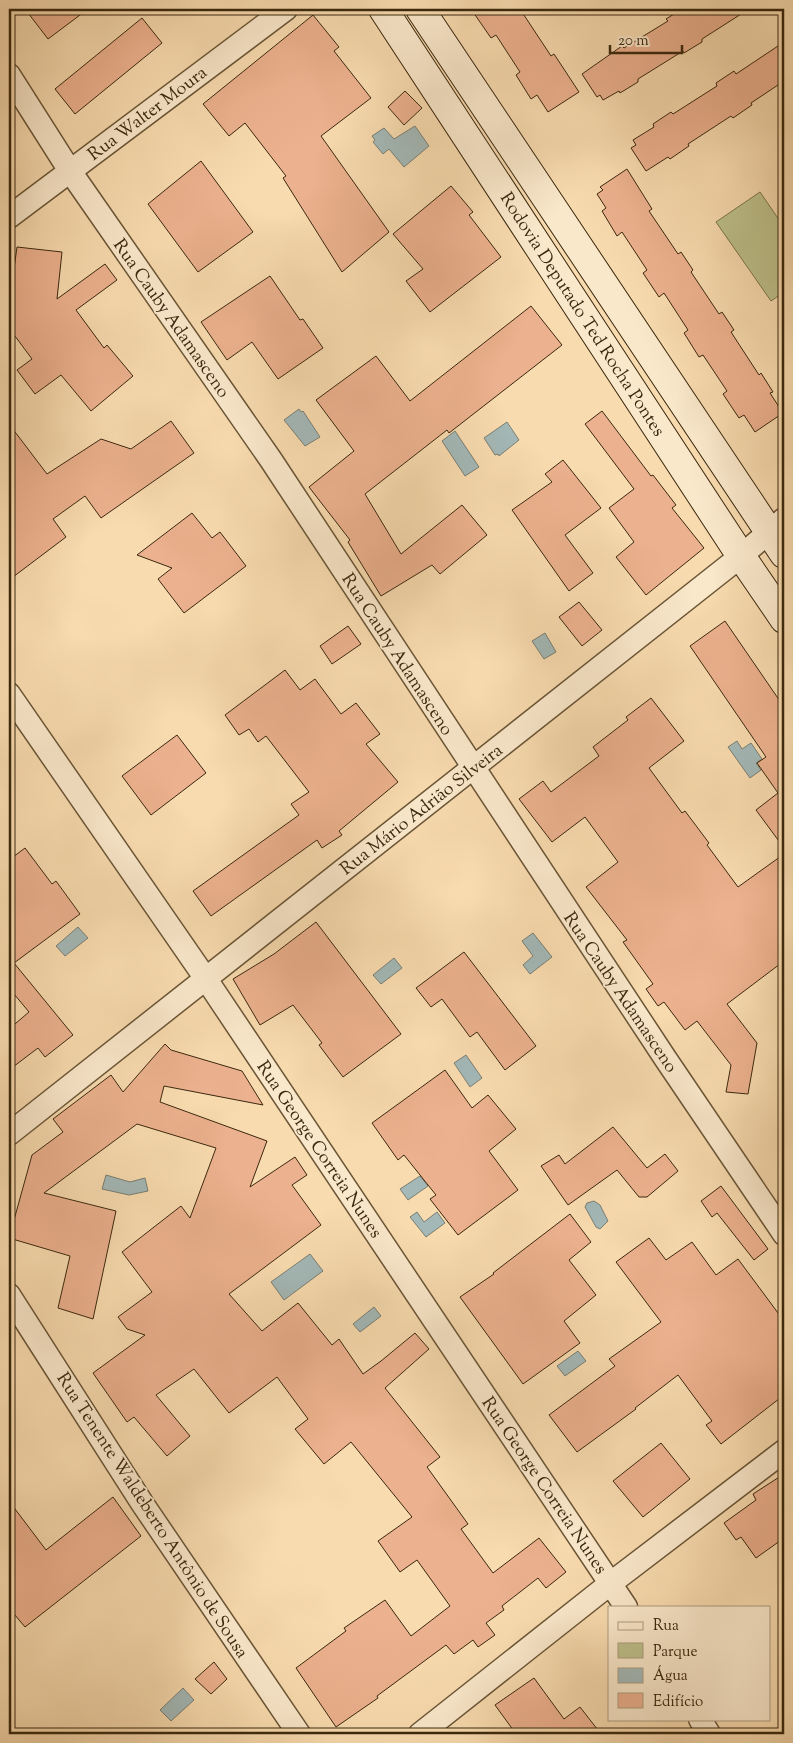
<svg xmlns="http://www.w3.org/2000/svg" width="793" height="1743" font-family="'Sorts Mill Goudy',serif">
<style>
.green{fill:#bdc08b;stroke:#7c744c}
.water{fill:#a3b8b7;stroke:#797e73}
.building{fill:#ecb18e;stroke:#3b280e}
.lines{fill:none;stroke-linecap:round;stroke-linejoin:round}
.minor-casing{stroke:#6a5536;stroke-width:25}
.secondary-casing{stroke:#3b280e;stroke-width:30}
.minor{stroke:#fae8cb;stroke-width:22}
.secondary{stroke:#fae8cb;stroke-width:28}
.labels{text-anchor:middle;stroke-width:4;stroke-linejoin:round;paint-order:stroke}
.street-label{font-size:18px;fill:#3b280e;stroke:#fae8cb}
</style>
<rect width="100%" height="100%" fill="#f8dbaf"/>
<filter id="stains"><feTurbulence type="fractalNoise" baseFrequency=".004" numOctaves="4"/><feColorMatrix values="0 0 0 0 .2 0 0 0 0 .09 0 0 0 0 .02 0 0 0 .5 -.17"/></filter>
<radialGradient id="worn" r=".72"><stop offset=".6" stop-color="#630" stop-opacity="0"/><stop offset="1" stop-color="#630" stop-opacity=".3"/></radialGradient>
<path class="green" d="M760,192L784,227V292L771,301L716,222Z"/>
<g class="water">
<path d="M415,126L429,146L404,167L389,149L383,154L373,142L375,140L372,136L384,128L394,139Z"/>
<path d="M299,409L301,412L303,411L320,437L305,446L284,420Z"/>
<path d="M507,422L519,440L499,456L498,454L495,455L484,438Z"/>
<path d="M455,431L479,467L465,476L442,441Z"/>
<path d="M545,633L556,652L544,659L532,641Z"/>
<path d="M737,741L742,749L751,743L762,759L756,763L761,770L750,778L728,747Z"/>
<path d="M78,927L88,938L65,956L56,946Z"/>
<path d="M533,933L552,957L530,974L523,965L533,956L522,941Z"/>
<path d="M394,958L402,968L381,984L373,975Z"/>
<path d="M466,1055L482,1078L470,1087L454,1063Z"/>
<path d="M106,1175L130,1182L145,1178L148,1191L129,1195L102,1189Z"/>
<path d="M420,1176L428,1186L408,1200L400,1189Z"/>
<path d="M594,1201L600,1205L608,1221L600,1229L596,1227L585,1207L587,1203Z"/>
<path d="M417,1212L424,1222L437,1212L445,1223L426,1237L410,1217Z"/>
<path d="M310,1254L323,1271L284,1300L271,1282Z"/>
<path d="M374,1307L381,1316L360,1332L353,1324Z"/>
<path d="M578,1351L586,1361L565,1376L557,1366Z"/>
<path d="M183,1688L194,1700L171,1721L160,1710Z"/>
</g>
<g class="building">
<path d="M25,9H88L48,39Z"/>
<path d="M471,9H520L551,56L554,54L579,92L548,112L537,95L531,99L516,75L520,72L496,35L491,38Z"/>
<path d="M682,9H749L702,39V42L684,53L683,51L638,79V82L620,93L619,91L603,100L600,95L597,97L582,74L622,46L624,48L668,21L666,19Z"/>
<path d="M313,15L339,47L334,51L371,98L321,136L389,232L342,272L283,178L286,176L245,123L229,136L203,104Z"/>
<path d="M142,18L162,43L75,114L55,89Z"/>
<path d="M784,42V81L751,103L752,105L733,118L731,116L688,144L689,146L670,159L668,157L646,171L631,148L636,145L633,140L654,127L653,124L671,112L673,114L717,86L716,83L734,71L736,74Z"/>
<path d="M405,91L422,108L404,125L388,107Z"/>
<path d="M201,161L253,232L198,272L148,204Z"/>
<path d="M627,169L652,209L649,211L678,254L681,252L693,270L691,272L719,314L722,312L734,330L731,332L759,375L761,373L773,392L770,393L783,413L755,432L744,415L739,418L723,394L727,391L703,355L699,357L684,333L688,330L664,293L659,297L643,273L647,270L622,232L617,236L602,211L606,208L597,194L603,190L600,187Z"/>
<path d="M451,186L473,212L469,215L501,257L430,312L406,281L423,269L393,234Z"/>
<path d="M17,247L62,252L57,299L105,264L117,280L76,310L104,348L107,345L133,376L91,411L61,375L35,394L17,370L32,359L9,328V279L13,276Z"/>
<path d="M270,276L300,320L303,319L323,348L278,379L252,342L227,360L201,322Z"/>
<path d="M531,306L562,345L449,433L447,430L365,494L401,554L462,505L487,535L440,574L432,565L381,596L348,542L350,540L309,487L354,451L316,400L376,356L410,401Z"/>
<path d="M602,411L651,476L653,475L676,505L672,508L704,548L646,595L616,557L634,542L609,508L634,489L585,424Z"/>
<path d="M171,421L194,453L101,518L85,496L53,519L66,537L9,580V424L47,474L101,439L131,449Z"/>
<path d="M563,460L601,508L565,535L593,573L569,591L512,510L552,482L545,474Z"/>
<path d="M192,513L212,538L220,532L246,566L184,613L158,579L172,568L137,555Z"/>
<path d="M579,602L602,630L582,646L559,617Z"/>
<path d="M725,621L784,707V848L756,810L778,793L757,763L766,757L690,646Z"/>
<path d="M348,626L361,644L332,664L320,646Z"/>
<path d="M285,670L300,690L315,679L341,714L356,703L380,734L366,744L398,782L339,831L342,835L322,848L317,840L211,916L193,891L299,815L291,804L309,792L266,736L258,742L249,729L239,735L225,715Z"/>
<path d="M651,698L684,741L649,768L682,813L685,811L709,843L707,845L738,887L784,854V961L727,1004L757,1043L748,1094L726,1092L731,1065L697,1021L685,1030L664,1002L658,1006L646,989L653,984L623,942L627,940L586,887L618,862L585,817L552,842L519,799L543,781L551,792L599,756L593,747L628,720L626,717Z"/>
<path d="M177,735L206,773L151,815L122,776Z"/>
<path d="M25,848L52,884L56,881L80,914L14,963L73,1035L45,1057L38,1048L9,1070V1029L29,1012L9,988V860Z"/>
<path d="M316,922L401,1034L343,1077L319,1045L322,1043L293,1005L260,1025L233,979L274,954Z"/>
<path d="M464,952L536,1046L505,1070L477,1032L470,1037L442,999L431,1007L416,988Z"/>
<path d="M165,1044L171,1050L242,1071L263,1105L164,1086L160,1102L267,1141L250,1187L295,1157L307,1175L292,1185L321,1225L229,1294L262,1331L298,1303L332,1345L339,1339L363,1374L381,1361L415,1333L429,1349L385,1388L440,1457L427,1467L468,1524L461,1529L493,1573L539,1538L566,1572L546,1588L538,1578L502,1606L504,1610L486,1623L495,1635L478,1647L473,1640L454,1654L446,1645L377,1696L378,1698L336,1727L296,1668L346,1631L344,1628L385,1600L411,1636L450,1606L417,1560L400,1572L378,1541L412,1517L351,1442L324,1464L295,1429L308,1419L277,1377L229,1413L194,1369L156,1395L190,1436L167,1456L134,1417L127,1422L93,1373L145,1335L127,1329L118,1317L152,1292L122,1252L181,1206L190,1218L216,1148L137,1124L44,1193L116,1211L93,1319L58,1308L70,1256L9,1238L32,1155L63,1132L53,1119L111,1075L123,1092Z"/>
<path d="M445,1070L472,1108L488,1095L516,1129L489,1151L518,1190L458,1235L430,1199L436,1195L404,1155L398,1160L372,1123Z"/>
<path d="M613,1127L647,1168L665,1154L678,1171L647,1197H639L617,1170L568,1205L541,1166L559,1155L565,1164Z"/>
<path d="M721,1186L768,1249L754,1260L717,1213L712,1217L701,1201Z"/>
<path d="M570,1214L591,1242L569,1260L596,1295L564,1321L580,1343L523,1384L460,1297L494,1274L493,1273Z"/>
<path d="M649,1238L666,1260L692,1242L716,1275L738,1259L784,1321V1395L721,1444L706,1425L712,1421L678,1375L635,1408L636,1409L577,1452L549,1415L615,1366L609,1359L661,1322L616,1262Z"/>
<path d="M661,1443L690,1479L643,1517L613,1481Z"/>
<path d="M784,1474V1538L756,1558L741,1537L736,1540L724,1523L756,1500L753,1494Z"/>
<path d="M113,1497L141,1536L25,1627L9,1608V1501L46,1550Z"/>
<path d="M214,1662L227,1679L211,1694L195,1679Z"/>
<path d="M534,1678L564,1719L580,1707L601,1734H516L495,1705Z"/>
</g>
<g class="lines">
<defs>
<g id="minor">
<path d="M9,75L70,171L271,460L665,1058L784,1234"/>
<path d="M9,217L286,9"/>
<path d="M9,694L206,979L626,1607"/>
<path d="M9,1134L741,556L784,519"/>
<path d="M9,1295L142,1503L299,1734"/>
<path d="M700,1719L709,1734"/>
<path d="M420,1734L611,1583L784,1451"/>
</g>
<g id="secondary">
<path d="M383,9L741,556L784,619"/>
<path d="M420,9L784,554"/>
</g>
</defs>
<use href="#minor" class="minor-casing"/>
<use href="#secondary" class="secondary-casing"/>
<use href="#minor" class="minor"/>
<use href="#secondary" class="secondary"/>
</g>
<g class="labels">
<g class="street-label">
<text transform="translate(147 113) rotate(-37)" y="6">Rua Walter Moura</text>
<text transform="translate(583 314) rotate(57)" y="6">Rodovia Deputado Ted Rocha Pontes</text>
<text transform="translate(172 318) rotate(55)" y="6">Rua Cauby Adamasceno</text>
<text transform="translate(398 654) rotate(57)" y="6">Rua Cauby Adamasceno</text>
<text transform="translate(421 809) rotate(-38)" y="6">Rua Mário Adrião Silveira</text>
<text transform="translate(621 992) rotate(56)" y="6">Rua Cauby Adamasceno</text>
<text transform="translate(320 1149) rotate(56)" y="6">Rua George Correia Nunes</text>
<text transform="translate(545 1485) rotate(56)" y="6">Rua George Correia Nunes</text>
<text transform="translate(153 1515) rotate(57)" y="6">Rua Tenente Waldeberto Antônio de Sousa</text>
</g>
</g>
<rect width="793" height="1743" fill="none" stroke="#f8dbaf" stroke-width="30"/>
<rect x="10" y="10" width="773" height="1723" fill="none" stroke="#3b280e" stroke-width="2.5"/>
<rect x="15" y="15" width="763" height="1713" fill="none" stroke="#3b280e"/>
<rect x="608" y="1606" width="162" height="115" fill="#fae8cb" stroke="#ae9b7f"/>
<rect x="618" y="1622" width="25" height="8" fill="#fae8cb" stroke="#ae9b7f"/>
<text x="653" y="1630" font-size="15" fill="#3b280e">Rua</text>
<rect x="618" y="1643" width="25" height="15" fill="#bdc08b" stroke="#ae9b7f"/>
<text x="653" y="1656" font-size="15" fill="#3b280e">Parque</text>
<rect x="618" y="1668" width="25" height="15" fill="#a3b8b7" stroke="#ae9b7f"/>
<text x="653" y="1680" font-size="15" fill="#3b280e">Água</text>
<rect x="618" y="1693" width="25" height="15" fill="#ecb18e" stroke="#ae9b7f"/>
<text x="653" y="1706" font-size="15" fill="#3b280e">Edifício</text>
<path d="M610 45v8h72v-8" fill="none" stroke="#3b280e" stroke-width="2.5"/>
<text x="618" y="45" font-size="15" fill="#3b280e" stroke="#fae8cb" stroke-width="4" paint-order="stroke">20 m</text>
<rect width="100%" height="100%" filter="url(#stains)"/>
<rect width="100%" height="100%" fill="url(#worn)"/>
</svg>
